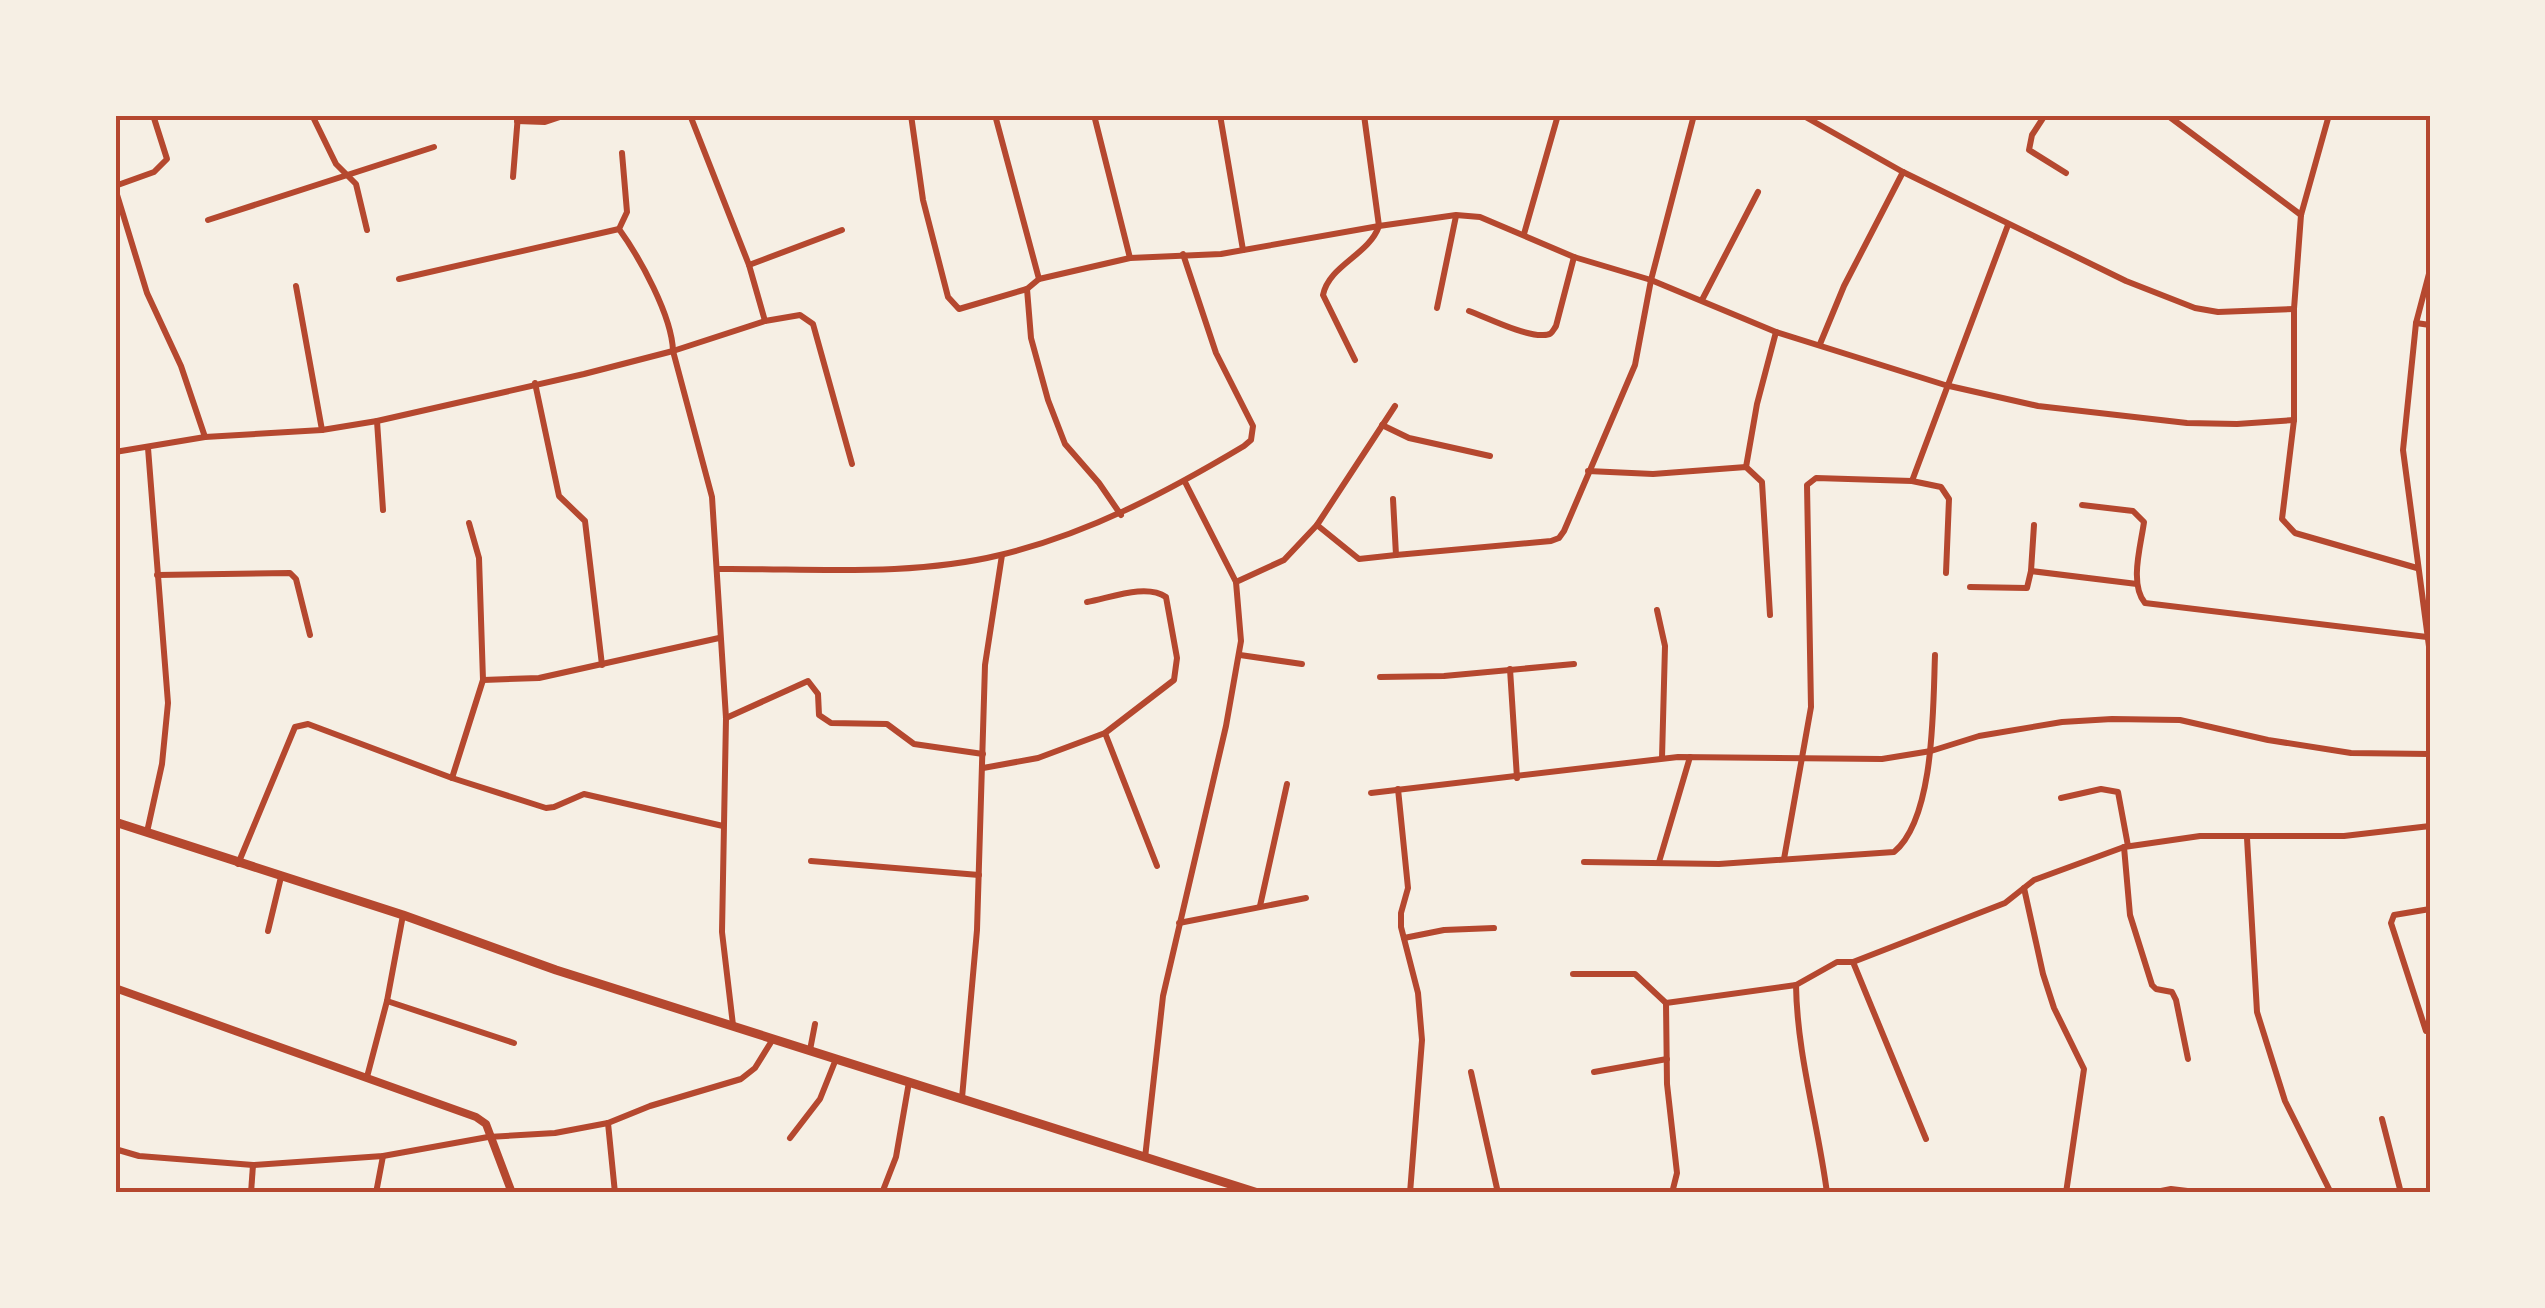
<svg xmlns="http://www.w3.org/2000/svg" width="2545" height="1308" font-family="'Alegreya Sans',sans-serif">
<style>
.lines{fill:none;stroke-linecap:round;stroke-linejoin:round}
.minor{stroke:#b5482f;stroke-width:6}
.tertiary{stroke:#b5482f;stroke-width:8}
.secondary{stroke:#b5482f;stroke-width:9}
.neatline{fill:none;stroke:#b5482f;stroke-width:4}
</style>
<rect width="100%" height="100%" fill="#f6efe4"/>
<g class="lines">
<g class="minor">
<path d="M312,115L336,164L356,184L367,230"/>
<path d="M690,115L749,265L765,321"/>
<path d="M911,115L923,200L948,297L959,309L1027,289L1039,279L995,115"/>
<path d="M1094,115L1130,258"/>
<path d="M1220,115L1243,250"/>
<path d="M1802,115L1903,172L2126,281L2195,308L2218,312L2294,309"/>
<path d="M2045,115L2032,135L2029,150L2066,173"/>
<path d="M2167,115L2301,215"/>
<path d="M2329,115L2301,215L2294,309V420L2282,519L2295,533L2417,568"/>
<path d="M517,121L545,122L566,115"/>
<path d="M622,153L627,212L619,229C640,258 672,316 673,351L712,497L726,718L722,932L733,1025"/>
<path d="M513,177L518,115"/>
<path d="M115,186L154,172L167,159L153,115"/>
<path d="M115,188L147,293L181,366L205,437"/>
<path d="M208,220L434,147"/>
<path d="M1524,234L1558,115"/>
<path d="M749,265L842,230"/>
<path d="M2430,270L2416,323L2403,450L2430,654"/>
<path d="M399,279L619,229"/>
<path d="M1039,279L1130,258L1221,254L1379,226L1456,215L1480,217L1574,257L1651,280L1776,332L1945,385L2038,406L2187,423L2237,424L2294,420"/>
<path d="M296,286L322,430"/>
<path d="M1027,289L1031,338L1048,400L1065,444L1099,483L1121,515"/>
<path d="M1702,300L1758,192"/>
<path d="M1437,308L1456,216"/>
<path d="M1469,311C1488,318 1524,336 1543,335C1552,335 1552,332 1556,326L1574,257"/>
<path d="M2416,323L2430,325"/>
<path d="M1820,344L1844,286L1903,172"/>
<path d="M1355,360L1323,295C1329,265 1369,255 1379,226L1364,115"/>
<path d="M535,383L559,496L585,521L602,665"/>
<path d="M377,421L383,510"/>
<path d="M1382,425L1409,438L1490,456"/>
<path d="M115,452L205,437L322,430L377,421L584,374L673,351L765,321L800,315L813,324L852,464"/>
<path d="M1746,467L1757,404L1776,332"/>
<path d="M1588,471L1653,474L1746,467L1762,482L1770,615"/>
<path d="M1912,481L2008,225"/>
<path d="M1393,499L1396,555L1551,541L1559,538L1564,531L1635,365L1651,280L1694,115"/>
<path d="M2082,505L2133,511L2144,522C2141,545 2129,584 2145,603L2427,637"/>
<path d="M1317,525L1359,559L1396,555"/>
<path d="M717,569C810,568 910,577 1000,555C1088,534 1167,492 1244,446L1251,440L1253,426L1216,353L1183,254"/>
<path d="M2031,571L2034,525"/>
<path d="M157,575L290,573L296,579L310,635"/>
<path d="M1236,582L1284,560L1317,525L1395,406"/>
<path d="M1970,587L2027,588L2031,571L2137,584"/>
<path d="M1657,610L1665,646L1662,758"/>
<path d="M1240,655L1302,664"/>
<path d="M1510,669L1517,778"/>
<path d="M1380,677L1444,676L1574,664"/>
<path d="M483,680L539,678L719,638"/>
<path d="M726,718L808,681L818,694L819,715L831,723L887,724L914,744L983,754"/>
<path d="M1105,733L1157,866"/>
<path d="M983,768L1038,758L1105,733L1174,680L1177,658L1166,597C1146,583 1110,598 1087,602"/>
<path d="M452,778L483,680L479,558L469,523"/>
<path d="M1398,789L1408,888L1401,913V927L1418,993L1422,1040L1410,1193"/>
<path d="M1371,793L1678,757L1882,759L1931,751L1979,736L2062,722L2112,719L2180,720L2268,740L2351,753L2430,754"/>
<path d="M2061,798L2101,789L2118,792L2128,846"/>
<path d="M147,832L162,764L168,703L148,448"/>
<path d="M2247,838L2257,1012L2285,1101L2331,1193"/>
<path d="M2124,847L2130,915L2152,985L2156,989L2172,992L2176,1000L2188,1059"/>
<path d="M1784,859L1811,707L1807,485L1816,478L1912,481L1941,487L1949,499L1946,573"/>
<path d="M811,861L979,875"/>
<path d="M1584,862L1719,864L1894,852C1935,818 1933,706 1935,655"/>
<path d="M1659,862L1690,757"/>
<path d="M238,864L295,727L308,724L452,778L546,808L554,807L584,794L723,826"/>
<path d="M2024,888L2043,974L2054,1008L2084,1069L2066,1193"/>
<path d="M1260,906L1287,784"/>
<path d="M1179,923L1306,898"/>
<path d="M268,931L281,877"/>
<path d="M1404,938L1444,930L1494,928"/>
<path d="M1853,962L1926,1139"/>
<path d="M1573,974H1635L1666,1003L1667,1084L1677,1173L1672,1193"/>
<path d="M1796,985C1797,1055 1818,1123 1827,1193"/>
<path d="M387,1001L514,1043"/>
<path d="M1666,1003L1796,985L1837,962H1853L2005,903L2034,880L2124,847L2200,836H2344L2430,826"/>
<path d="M2426,1031L2391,923L2394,915L2430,909"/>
<path d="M810,1050L815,1024"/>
<path d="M1471,1072L1498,1193"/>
<path d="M1594,1072L1667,1059"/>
<path d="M367,1077L387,1001L403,915"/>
<path d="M962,1098L977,930L985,665L1002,555"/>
<path d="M2382,1119L2401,1193"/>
<path d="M608,1123L615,1193"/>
<path d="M790,1138L820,1099L836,1059"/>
<path d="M115,1149L139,1156L253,1165L383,1156L488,1137L555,1133L608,1123L650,1106L741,1079L755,1068L773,1039"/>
<path d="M1145,1158L1163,996L1226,726L1241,641L1236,582L1185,482"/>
<path d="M251,1193L253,1165"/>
<path d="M376,1193L383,1156"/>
<path d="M882,1193L896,1157L909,1082"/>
<path d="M2151,1193L2171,1189L2204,1193"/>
</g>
<path class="tertiary" d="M115,988L476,1117L486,1124L512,1193"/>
<path class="secondary" d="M115,822L403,915L556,970L1258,1193"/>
</g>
<rect width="2545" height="1308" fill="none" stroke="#f6efe4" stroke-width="235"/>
<rect x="118" y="118" width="2310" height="1072" class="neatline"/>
</svg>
